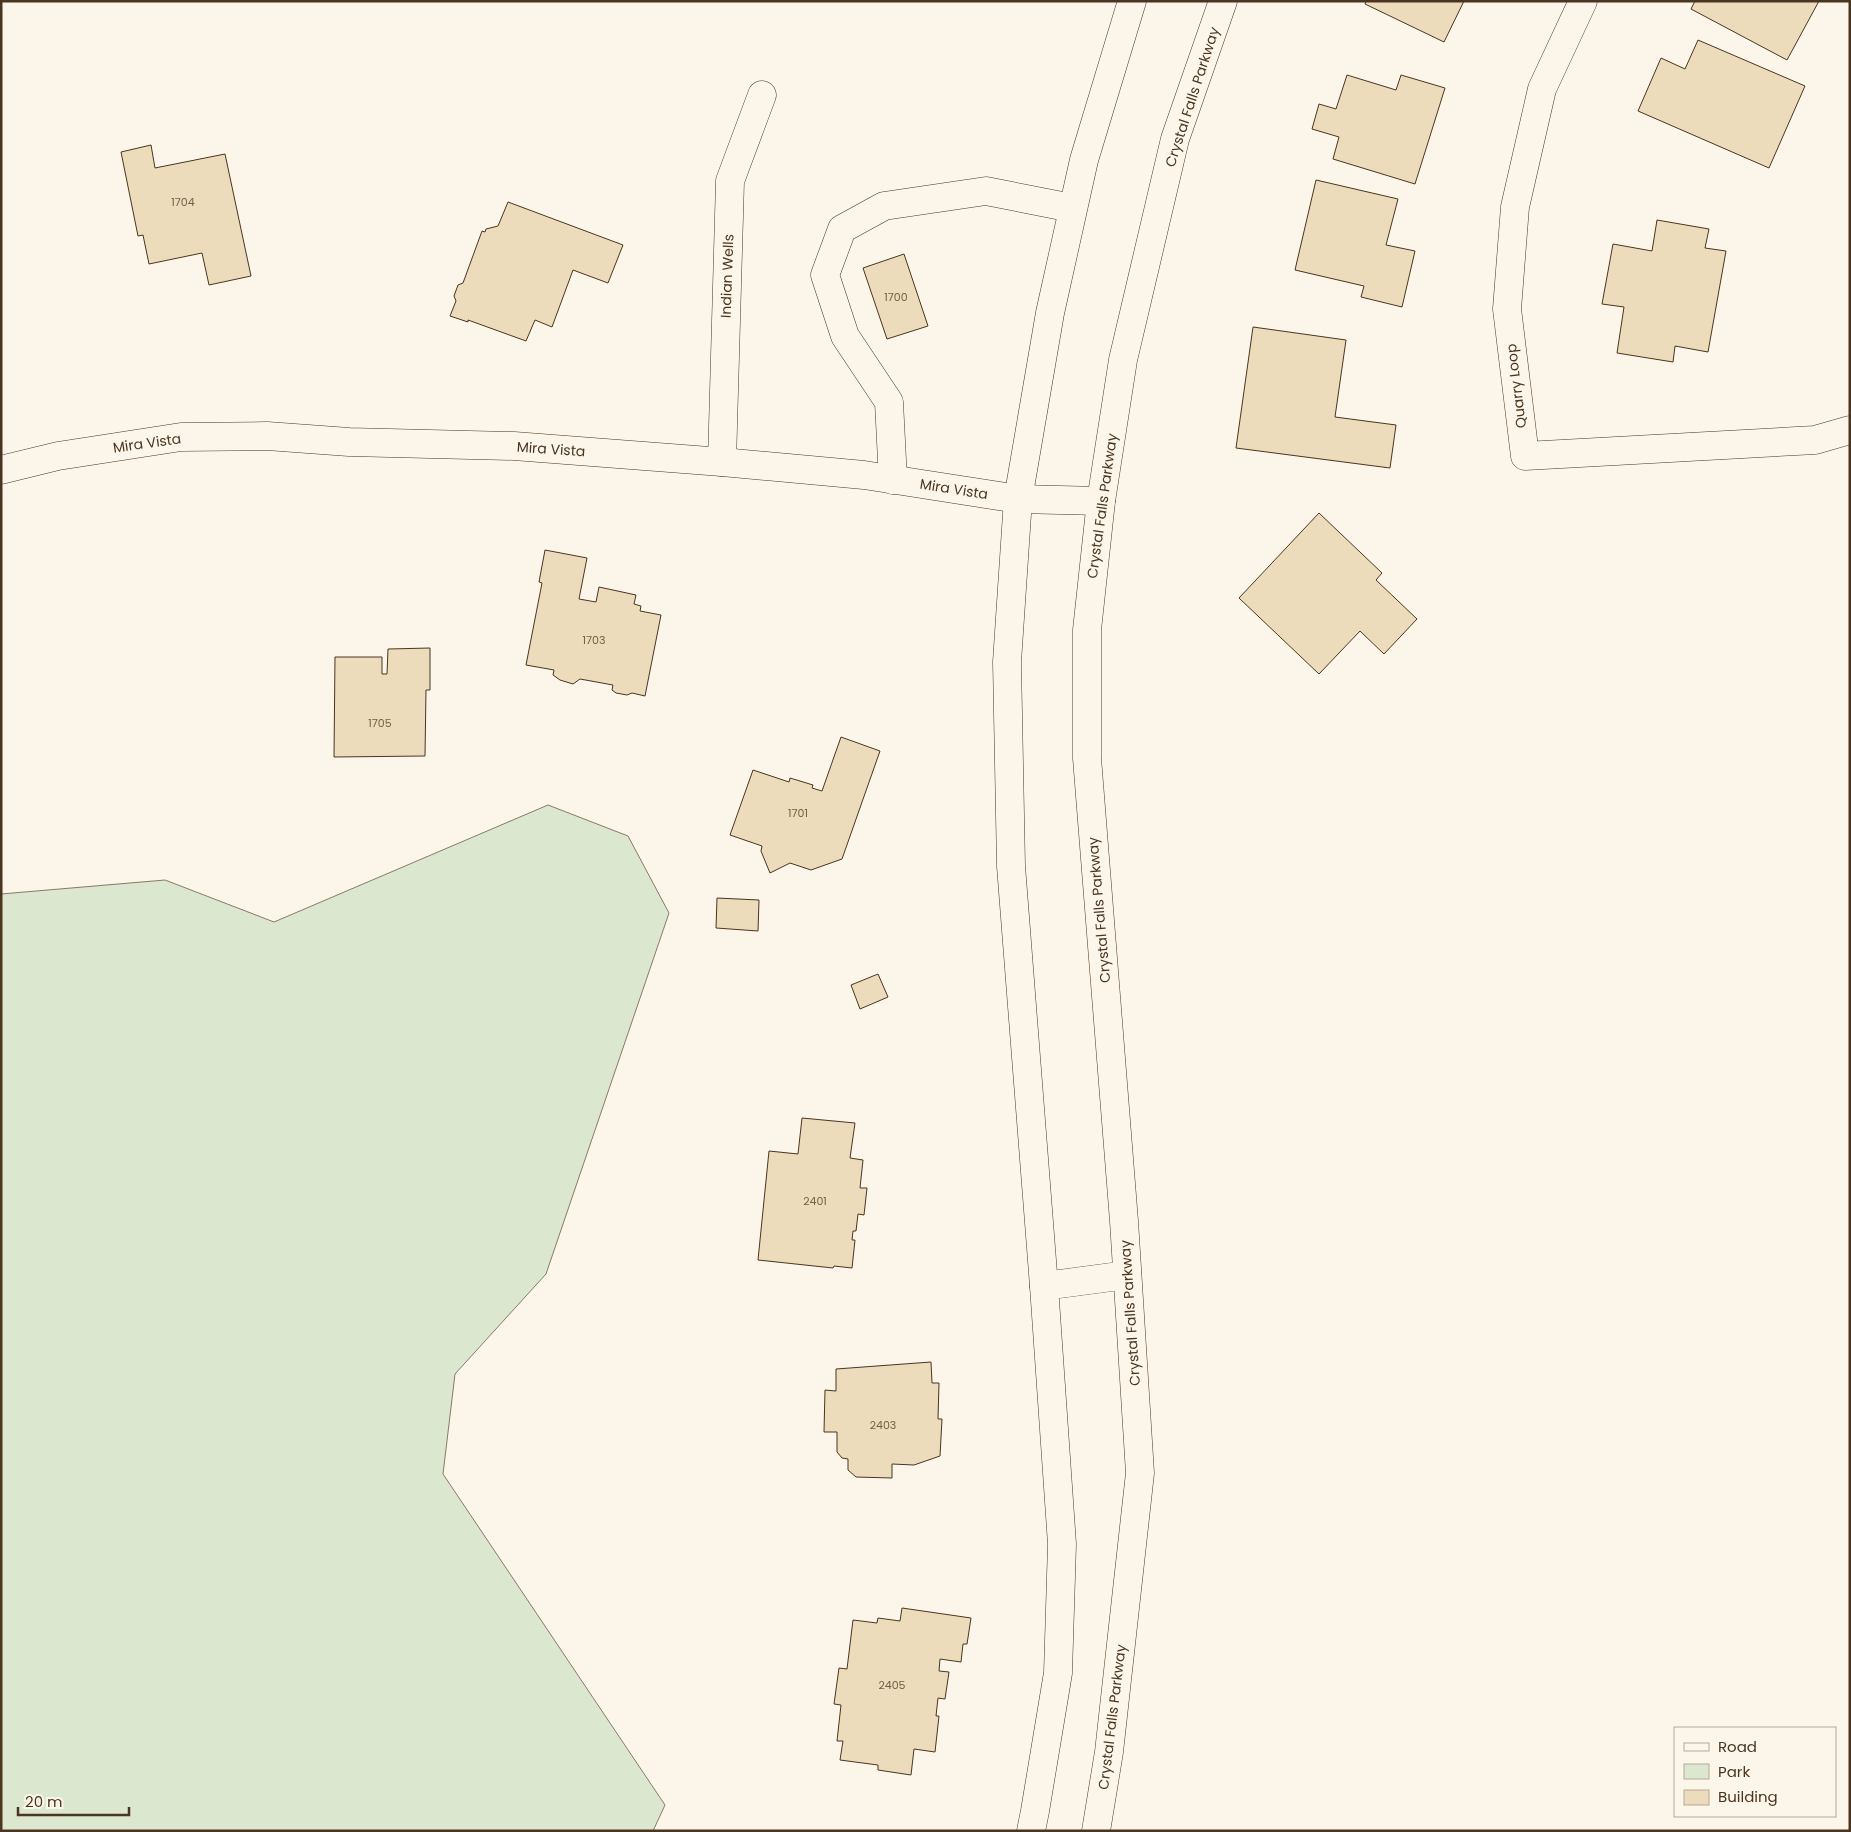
<svg xmlns="http://www.w3.org/2000/svg" width="1851" height="1832" font-family="Poppins,sans-serif">
<style>
.green{fill:#dce7d0;stroke:#887966}
.building{fill:#ecdcbc;stroke:#4a3520}
.lines{fill:none;stroke-linecap:round;stroke-linejoin:round}
.minor-casing{stroke:#4a3520;stroke-width:29}
.minor{stroke:#fbf6e9;stroke-width:28}
.labels{text-anchor:middle;stroke-width:4;stroke-linejoin:round;paint-order:stroke}
.number-label{font-size:11px;fill:#725f47}
.street-label{font-size:14px;fill:#4a3520;stroke:#fbf6e9}
</style>
<rect width="100%" height="100%" fill="#fbf6e9"/>
<path class="green" d="M548,805L628,836L669,913L546,1274L455,1374L443,1474L665,1805L653,1831H1V894L165,880L274,922Z"/>
<g class="building">
<path d="M1366,1H1464L1444,42L1365,4Z"/>
<path d="M1695,1H1819L1787,60L1691,9Z"/>
<path d="M1698,40L1805,86L1769,168L1638,111L1661,58L1685,69Z"/>
<path d="M1347,75L1396,90L1401,75L1445,88L1415,184L1333,159L1339,137L1312,129L1319,104L1336,109Z"/>
<path d="M151,145L155,168L225,154L251,276L209,285L202,253L149,264L143,235L138,236L121,152Z"/>
<path d="M1316,180L1398,199L1386,245L1415,251L1402,307L1361,297L1364,286L1295,270Z"/>
<path d="M508,202L623,245L608,283L573,270L552,327L535,320L526,341L468,320V322L450,316L456,301L454,296L458,285L463,283L482,231L485,232L486,229L498,226Z"/>
<path d="M1657,220L1709,229L1705,248L1726,251L1708,352L1675,346L1673,362L1617,353L1624,307L1602,304L1613,244L1652,251Z"/>
<path d="M904,254L928,326L887,339L863,268Z"/>
<path d="M1253,327L1346,340L1335,417L1396,425L1390,468L1236,448Z"/>
<path d="M1319,513L1382,573L1376,580L1417,619L1384,654L1360,631L1319,674L1239,598Z"/>
<path d="M545,550L587,558L579,599L596,602L599,587L636,595L634,604L641,606L640,611L661,615L645,696L632,693L627,695L616,693L612,690L613,685L580,679L573,684L560,680L553,675L554,670L526,665L542,583L539,582Z"/>
<path d="M430,648V690H426L425,756L334,757L335,657H382V674H387L388,649Z"/>
<path d="M841,737L880,751L842,859L811,870L790,863L770,873L761,851L762,846L730,835L753,770L789,782L790,778L813,785L812,788L822,791Z"/>
<path d="M717,898L759,900L758,931L716,928Z"/>
<path d="M878,974L888,997L860,1009L851,985Z"/>
<path d="M802,1118L855,1123L850,1158L863,1160L860,1188H867L864,1215L858,1214L856,1231H853L852,1240H855L852,1268L834,1266L833,1268L758,1260L769,1151L798,1154Z"/>
<path d="M931,1362L932,1383H939L938,1419H942L940,1456L914,1465L892,1464V1478L856,1477L848,1470V1459L842,1458L837,1452V1432H824L825,1390L836,1391V1369Z"/>
<path d="M902,1608L971,1618L967,1644H963L961,1662L940,1659L939,1671L949,1672L945,1699L938,1698L936,1716H939L935,1752L914,1749L911,1775L878,1770V1765L840,1760L843,1741H837L841,1705L834,1704L839,1668L847,1669L853,1620L877,1623L878,1618L900,1621Z"/>
</g>
<g class="lines">
<defs>
<g id="minor">
<path d="M1583,1L1542,89L1515,207L1507,309L1525,456L1815,440L1850,430"/>
<path d="M722,462L730,181L762,95"/>
<path d="M1,470L58,456L181,437L267,436L349,442L514,446L722,462L864,475L1018,499L1101,501"/>
<path d="M893,480L889,402L845,336L825,275L842,229L884,206L986,191L1072,208"/>
<path d="M1044,1286L1127,1275"/>
<path d="M1031,1831L1035,1811L1058,1673L1062,1544L1044,1286L1011,866L1007,662L1018,499L1050,313L1084,160L1132,1"/>
<path d="M1096,1831L1109,1752L1140,1473L1124,1221L1087,758V630L1101,501L1123,360L1175,139L1223,1"/>
</g>
</defs>
<use href="#minor" class="minor-casing"/>
<use href="#minor" class="minor"/>
</g>
<g class="labels">
<g class="number-label">
<text x="183" y="206">1704</text>
<text x="896" y="301">1700</text>
<text x="594" y="644">1703</text>
<text x="380" y="727">1705</text>
<text x="798" y="817">1701</text>
<text x="815" y="1205">2401</text>
<text x="883" y="1429">2403</text>
<text x="892" y="1689">2405</text>
</g>
<g class="street-label">
<text transform="translate(1192 97) rotate(-72)" y="5">Crystal Falls Parkway</text>
<text transform="translate(727 276) rotate(-88)" y="5">Indian Wells</text>
<text transform="translate(1516 386) rotate(-97)" y="5">Quarry Loop</text>
<text transform="translate(147 443) rotate(-8)" y="5">Mira Vista</text>
<text transform="translate(551 449) rotate(4)" y="5">Mira Vista</text>
<text transform="translate(954 489) rotate(9)" y="5">Mira Vista</text>
<text transform="translate(1102 506) rotate(-82)" y="5">Crystal Falls Parkway</text>
<text transform="translate(1099 910) rotate(-95)" y="5">Crystal Falls Parkway</text>
<text transform="translate(1130 1313) rotate(-94)" y="5">Crystal Falls Parkway</text>
<text transform="translate(1112 1717) rotate(-83)" y="5">Crystal Falls Parkway</text>
</g>
</g>
<rect width="1851" height="1832" fill="none" stroke="#4a3520" stroke-width="5"/>
<rect x="1674" y="1727" width="162" height="90" fill="#fbf6e9" stroke="#b4a999"/>
<rect x="1684" y="1743" width="25" height="8" fill="#fbf6e9" stroke="#b4a999"/>
<text x="1718" y="1752" font-size="15" fill="#4a3520">Road</text>
<rect x="1684" y="1764" width="25" height="15" fill="#dce7d0" stroke="#b4a999"/>
<text x="1718" y="1777" font-size="15" fill="#4a3520">Park</text>
<rect x="1684" y="1790" width="25" height="15" fill="#ecdcbc" stroke="#b4a999"/>
<text x="1718" y="1802" font-size="15" fill="#4a3520">Building</text>
<path d="M18 1807v8h111v-8" fill="none" stroke="#4a3520" stroke-width="2.5"/>
<text x="25" y="1807" font-size="15" fill="#4a3520" stroke="#fbf6e9" stroke-width="4" paint-order="stroke">20 m</text>
</svg>
